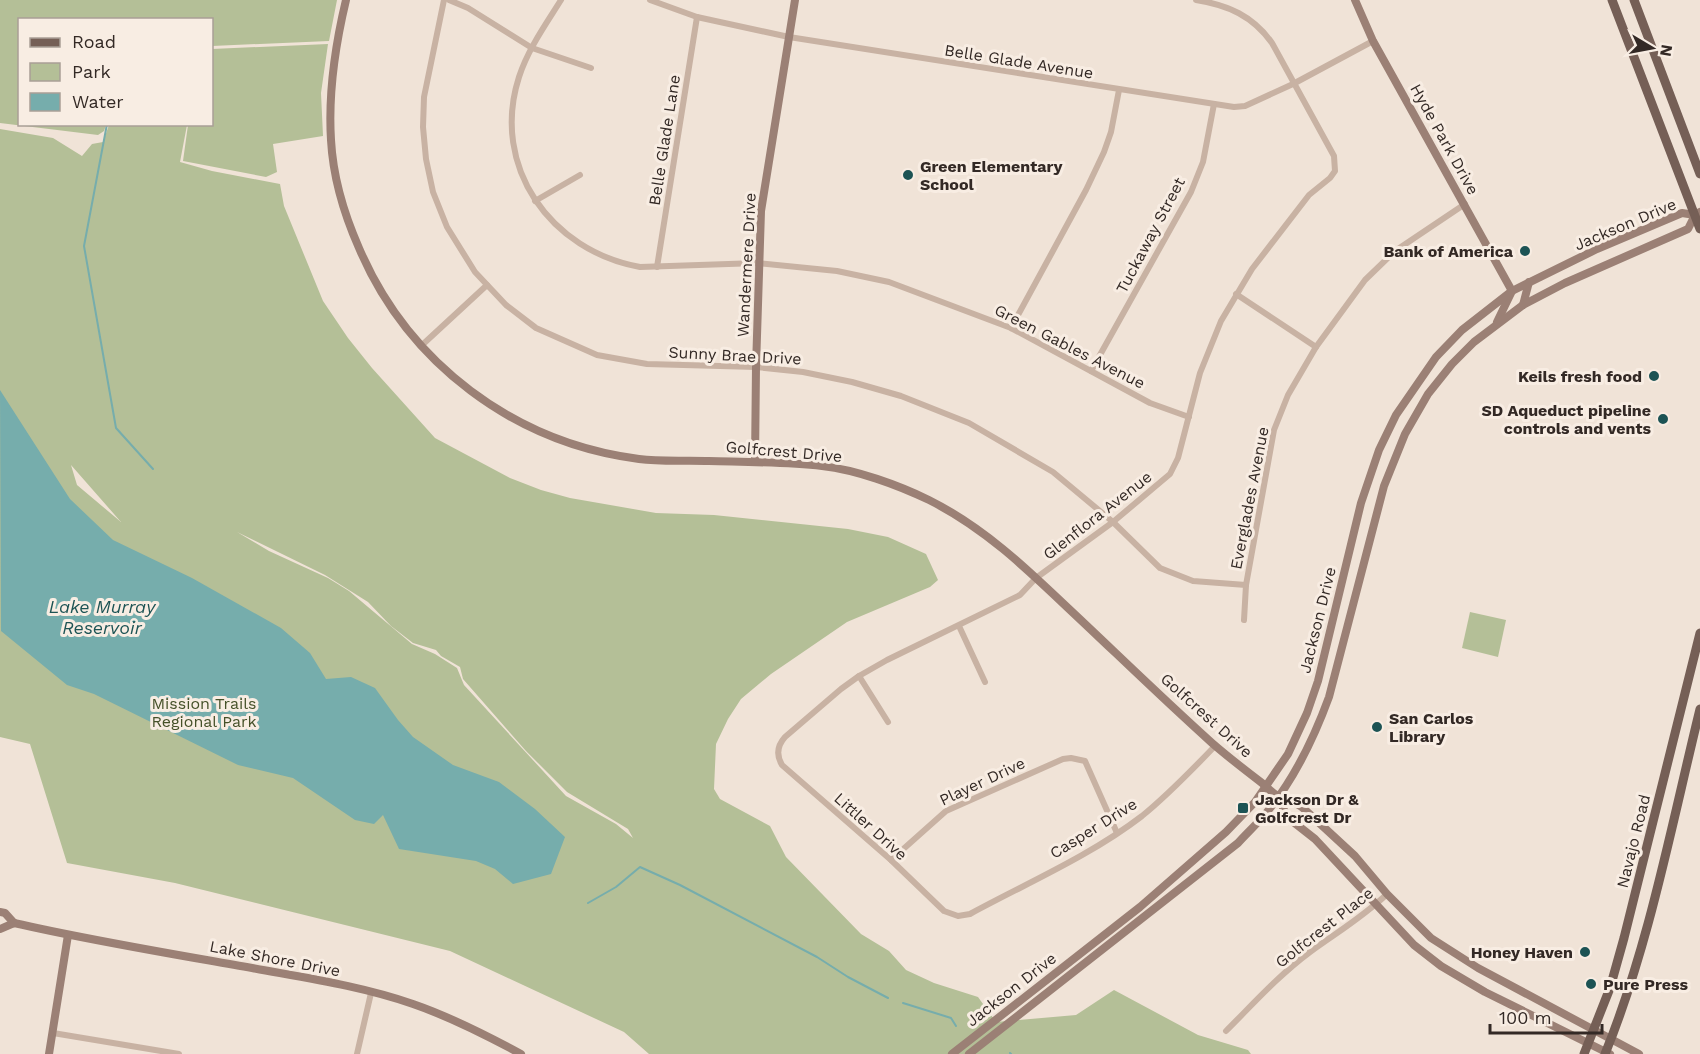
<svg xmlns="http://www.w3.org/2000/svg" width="1700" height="1054" font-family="'Work Sans',sans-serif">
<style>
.green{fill:#b4bf97;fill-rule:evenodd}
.water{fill:#76adac}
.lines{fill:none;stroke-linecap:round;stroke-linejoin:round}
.stream{stroke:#76adac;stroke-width:2}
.street{stroke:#c8b2a3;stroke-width:6}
.secondary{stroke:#9b8075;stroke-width:8}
.primary{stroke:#755f56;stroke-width:9}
.poi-dot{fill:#1c5354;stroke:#f8ede3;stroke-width:2}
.labels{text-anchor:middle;stroke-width:6;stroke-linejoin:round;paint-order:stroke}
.street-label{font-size:16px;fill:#332925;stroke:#f8ede3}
.poi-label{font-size:16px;font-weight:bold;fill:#332925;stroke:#f8ede3;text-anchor:start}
.park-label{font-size:16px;fill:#455129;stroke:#f8ede3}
.water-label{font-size:18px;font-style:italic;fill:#1c5354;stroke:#f8ede3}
</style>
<rect width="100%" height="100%" fill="#f0e3d7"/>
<g class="green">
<path d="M0,0H337L329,41L212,46V20H20V124L106,125L104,131L98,135L0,123Z"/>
<path d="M328,44L321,93L323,136L273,144L277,172L266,177L183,161L188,125L212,124V49Z"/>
<path d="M109,125H187L180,162L212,171L280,184L284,206L323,301L348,338L372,368L435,438L510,478L541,490L570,498L656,513L714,515L848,529L888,537L926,554L938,580L930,587L847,622L771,674L741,699L728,719L716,744L714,789L720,799L770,826L786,857L861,934L889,951L906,970L934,983L978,997L996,1022L1076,1015L1114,990L1198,1035L1248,1050L1251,1054H649L624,1032L450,951L175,883L67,863L30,744L0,737V129L53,138L82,156L92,144L103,142ZM71,465L121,522L77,485ZM237,532L325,575L368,602L391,626L413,643L436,650L441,656L460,667L463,679L526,751L567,792L628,829L633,838L616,824L566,796L464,685L457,668L435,654L412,644L349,591L328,578L269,551Z"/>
<path d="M1470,612L1506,620L1498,657L1462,648Z"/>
</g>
<path class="water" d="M0,390L70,499L113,540L192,578L281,628L310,653L326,679L351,677L375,688L398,720L413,737L453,765L499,782L535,809L565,837L551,874L513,884L495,869L476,861L399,849L383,815L374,824L355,820L293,778L238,765L94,694L67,685L1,631Z"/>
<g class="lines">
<g class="stream">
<path d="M107,124L84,246L116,428L153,469"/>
<path d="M588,903L616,887L640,867L680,885L817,957L848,977L888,998"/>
<path d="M903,1003L951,1018L956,1026"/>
<path d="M1010,1053L1011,1054"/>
</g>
<g class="street">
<path d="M444,0L424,97L423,127L426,159L433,192L447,227L475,272L506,305L536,328L597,355L647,364L756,367L803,372L852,382L901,396L969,423L1053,472L1113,522L1160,568L1193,581L1246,585"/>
<path d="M449,0L468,8L532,48L591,68"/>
<path d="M561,0C546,24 528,49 519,77C490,167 551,251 640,267L758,263L837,271L889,282L1011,328L1150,403L1189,417"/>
<path d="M650,0L697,17L789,37L1234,107L1245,106L1293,84L1373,41"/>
<path d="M1196,0C1228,5 1253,16 1272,43L1334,156L1335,171L1330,178L1309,195L1252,269L1221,321L1200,373L1178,458L1170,474L1113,522L1036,578L1020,595L887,660L859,676L841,689L785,737C777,746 776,755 782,765L891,860L944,911L958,916L970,914C1027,883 1090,856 1142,816C1168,795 1192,770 1215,746"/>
<path d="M535,201L580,175"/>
<path d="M657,267L697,17"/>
<path d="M1236,294L1316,347"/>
<path d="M1011,328L1086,190L1104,152L1111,132L1119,90"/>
<path d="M421,346L487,285"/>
<path d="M1091,371L1191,192L1203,162L1214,104"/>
<path d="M1244,620L1246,585L1274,430L1288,395L1316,347L1365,280L1395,251L1465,204"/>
<path d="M959,626L985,682"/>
<path d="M859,676L888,722"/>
<path d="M891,860L946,811L1063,759L1071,758L1085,761L1117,833"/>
<path d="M1226,1031C1253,1004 1279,975 1310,952C1336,933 1363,917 1387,894"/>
<path d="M53,1033L179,1054"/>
<path d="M357,1054L371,993"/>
</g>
<g class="secondary">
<path d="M346,0C335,46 328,92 331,140C333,177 344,214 359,248C408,363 514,443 639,459C662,462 686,460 709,461C747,462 785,462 822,466C857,470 898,485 929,500C983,527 1025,567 1068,608C1116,653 1163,699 1212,743C1228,757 1245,770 1262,783C1267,787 1272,793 1278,796C1287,801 1295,801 1303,808L1355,856L1387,894L1431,938L1478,968L1639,1054"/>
<path d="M1355,0L1373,41L1512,291L1497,322"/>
<path d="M1523,305L1529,282"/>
<path d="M755,462L756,367L761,211L795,0"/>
<path d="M1278,796L1287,817L1315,839L1414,945L1441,966L1485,992L1610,1054"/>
<path d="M0,912L5,913L14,923"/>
<path d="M14,923C93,941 173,954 252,968C306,978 361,986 413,1004C451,1017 486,1035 521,1054"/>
<path d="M0,929L14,923"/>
<path d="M49,1054L68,935"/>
<path d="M952,1054L1140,907L1226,832L1255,802L1288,754L1307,713L1318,681L1361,503L1379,450L1396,415L1436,357L1462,330L1512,291L1597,249L1682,213L1695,215L1700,212"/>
<path d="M969,1054L1238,843C1247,833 1258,823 1267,812C1295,778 1314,738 1329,697L1384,486L1405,434L1428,394L1452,364L1474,342L1523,305L1565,283L1688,229L1695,215"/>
</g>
<g class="primary">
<path d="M1612,0L1700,229"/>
<path d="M1634,0L1700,174"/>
<path d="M1584,1054L1610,988L1624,938L1700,633"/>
<path d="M1605,1054C1649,946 1672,823 1700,709"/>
</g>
</g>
<g class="poi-dot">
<circle cx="908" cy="175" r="6"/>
<circle cx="1525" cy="251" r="6"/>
<circle cx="1654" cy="376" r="6"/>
<circle cx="1663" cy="419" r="6"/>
<circle cx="1377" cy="727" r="6"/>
<rect x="1237" y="802" width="12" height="12" rx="3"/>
<circle cx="1585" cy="952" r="6"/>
<circle cx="1591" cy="984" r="6"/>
</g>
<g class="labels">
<g class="street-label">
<text transform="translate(1019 61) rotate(9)" y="6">Belle Glade Avenue</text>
<text transform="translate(1445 139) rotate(61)" y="6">Hyde Park Drive</text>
<text transform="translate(664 140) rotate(-81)" y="6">Belle Glade Lane</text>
<text transform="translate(1625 224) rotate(-23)" y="6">Jackson Drive</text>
<text transform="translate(1150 235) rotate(-62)" y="6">Tuckaway Street</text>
<text transform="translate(746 265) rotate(-87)" y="6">Wandermere Drive</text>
<text transform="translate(1070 346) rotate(27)" y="6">Green Gables Avenue</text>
<text transform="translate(735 355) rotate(3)" y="6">Sunny Brae Drive</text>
<text transform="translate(784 451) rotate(5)" y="6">Golfcrest Drive</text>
<text transform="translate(1249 498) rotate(-79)" y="6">Everglades Avenue</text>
<text transform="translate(1097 515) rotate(-38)" y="6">Glenflora Avenue</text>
<text transform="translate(1317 620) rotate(-76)" y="6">Jackson Drive</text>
<text transform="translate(1207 715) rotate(42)" y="6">Golfcrest Drive</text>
<text transform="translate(982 781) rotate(-25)" y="6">Player Drive</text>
<text transform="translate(871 826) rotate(42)" y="6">Littler Drive</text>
<text transform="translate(1093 828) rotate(-32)" y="6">Casper Drive</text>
<text transform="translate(1633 841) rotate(-76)" y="6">Navajo Road</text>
<text transform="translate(1324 927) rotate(-38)" y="6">Golfcrest Place</text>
<text transform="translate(275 958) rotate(11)" y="6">Lake Shore Drive</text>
<text transform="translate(1011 989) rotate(-38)" y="6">Jackson Drive</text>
</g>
<g class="poi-label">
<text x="920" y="172">Green Elementary<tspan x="920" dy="18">School</tspan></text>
<text x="1513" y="257" text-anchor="end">Bank of America</text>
<text x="1642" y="382" text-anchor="end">Keils fresh food</text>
<text x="1651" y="416" text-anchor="end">SD Aqueduct pipeline<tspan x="1651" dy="18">controls and vents</tspan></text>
<text x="1389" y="724">San Carlos<tspan x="1389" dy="18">Library</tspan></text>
<text x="1255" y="805">Jackson Dr &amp;<tspan x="1255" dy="18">Golfcrest Dr</tspan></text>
<text x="1573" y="958" text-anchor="end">Honey Haven</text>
<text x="1603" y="990">Pure Press</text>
</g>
<g class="park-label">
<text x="204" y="709">Mission Trails<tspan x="204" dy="18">Regional Park</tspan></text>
</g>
<g class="water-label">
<text x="102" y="613">Lake Murray<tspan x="102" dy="21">Reservoir</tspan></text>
</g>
</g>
<rect x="18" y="18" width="195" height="108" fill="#f8ede3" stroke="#a99f97" stroke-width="1.5"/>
<rect x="30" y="38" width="30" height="9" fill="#755f56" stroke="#a99f97" stroke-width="1.5"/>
<text x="72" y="48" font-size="18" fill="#332925">Road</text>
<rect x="30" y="63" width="30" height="18" fill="#b4bf97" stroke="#a99f97" stroke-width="1.5"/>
<text x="72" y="78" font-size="18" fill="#332925">Park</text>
<rect x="30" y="93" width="30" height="18" fill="#76adac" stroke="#a99f97" stroke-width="1.5"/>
<text x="72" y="108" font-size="18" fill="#332925">Water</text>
<g transform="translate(1652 48) rotate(100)" stroke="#f8ede3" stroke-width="4.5" paint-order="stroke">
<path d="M0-4.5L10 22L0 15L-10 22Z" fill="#332925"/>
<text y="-9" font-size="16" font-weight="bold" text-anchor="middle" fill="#332925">N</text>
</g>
<path d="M1490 1024v9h112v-9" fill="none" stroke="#332925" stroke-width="3"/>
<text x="1499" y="1024" font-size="18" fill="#332925" stroke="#f8ede3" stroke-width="4.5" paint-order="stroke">100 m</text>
</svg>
